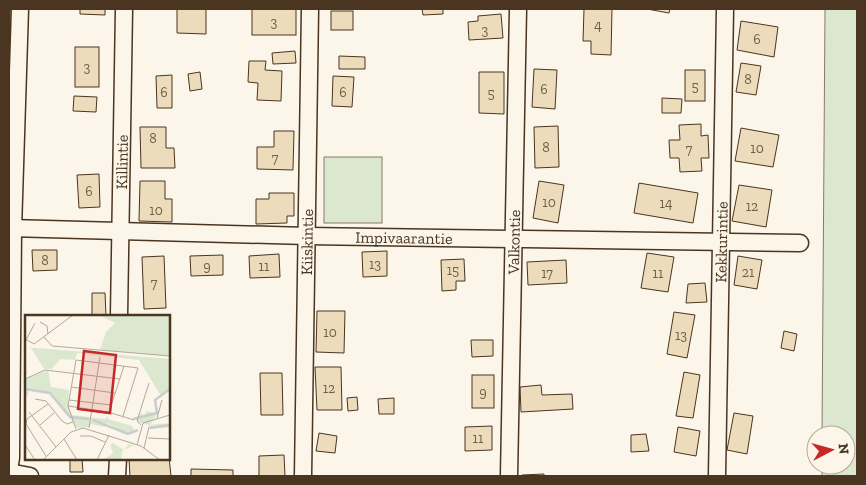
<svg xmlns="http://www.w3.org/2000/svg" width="866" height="485" font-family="'Zilla Slab',serif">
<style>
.green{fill:#dce7d0;stroke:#887966}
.building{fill:#ecdcbc;stroke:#4a3520}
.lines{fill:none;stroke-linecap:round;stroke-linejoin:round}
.minor-casing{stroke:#4a3520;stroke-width:19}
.minor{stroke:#fbf6e9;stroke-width:16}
.labels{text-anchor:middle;stroke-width:4;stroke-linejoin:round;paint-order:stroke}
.number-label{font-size:14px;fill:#725f47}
.street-label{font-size:16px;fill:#4a3520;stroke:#fbf6e9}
.inset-river{fill:none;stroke:#c9cecd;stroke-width:2.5}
.inset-road{fill:none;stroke:#b4a999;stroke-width:1}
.view{fill:#c62828;fill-opacity:0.15;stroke:#c62828;stroke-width:2.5}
.inset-edge{fill:none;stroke:#4a3520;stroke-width:2.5}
</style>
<rect width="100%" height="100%" fill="#fbf6e9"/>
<g class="green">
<path d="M825,9H857V476H822V465H846V435H822Z"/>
<rect x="324" y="157" width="58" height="66"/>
</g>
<g class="building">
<rect x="9" y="9" width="2" height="24"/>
<path d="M80,9H105V15L80,14Z"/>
<path d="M177,9H206V34L177,33Z"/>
<rect x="252" y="9" width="44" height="26"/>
<path d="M422,9H443V14L423,15Z"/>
<path d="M584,9H612L611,55L591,54V41H583Z"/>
<path d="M647,9H670L669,13Z"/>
<rect x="331" y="11" width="22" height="19"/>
<path d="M501,14L503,38L469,40L468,22L478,21V16Z"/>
<path d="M741,21L778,27L774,57L737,50Z"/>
<rect x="75" y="47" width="24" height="40"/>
<path d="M295,51L296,63L273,64L272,53Z"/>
<path d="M339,56L365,57V69H339Z"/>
<path d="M249,61H266L265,70L282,71L281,101L257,100L258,83L248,82Z"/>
<path d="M741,63L761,66L756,95L736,92Z"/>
<path d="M534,69L557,70L555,109L532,107Z"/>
<rect x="685" y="70" width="20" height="31"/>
<path d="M200,72L202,89L190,91L188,74Z"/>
<path d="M479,72H504V114L479,113Z"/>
<path d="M172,75V108H157L156,76Z"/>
<path d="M333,76L354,77L352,107L332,106Z"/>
<path d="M74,96L97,97L96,112L73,111Z"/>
<path d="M662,98L682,99L681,113H662Z"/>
<path d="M701,124V136L708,135L709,158H701L702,171L680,172L679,158H670L669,140H680L679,125Z"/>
<path d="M558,126L559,167L535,168L534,127Z"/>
<path d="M140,127H166V148H174L175,168H141Z"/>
<path d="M741,128L779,135L773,167L735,161Z"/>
<path d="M274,131H294L293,170L257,169V147H274Z"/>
<path d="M99,174L100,207L79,208L77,175Z"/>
<path d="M140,181H165V199H172V222L139,221Z"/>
<path d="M539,181L564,185L558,223L533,218Z"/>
<path d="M639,183L698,193L693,223L634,213Z"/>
<path d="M739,185L772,190L766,227L732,221Z"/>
<path d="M269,193H294V216H287V223L256,224V199H269Z"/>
<path d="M32,250H57V270L33,271Z"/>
<path d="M387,251V276L363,277L362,252Z"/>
<path d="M647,253L674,257L668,292L641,288Z"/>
<path d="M279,254L280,277L250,278L249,256Z"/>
<path d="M223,255V275L191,276L190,256Z"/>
<path d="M164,256L166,308L144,309L142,257Z"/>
<path d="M738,256L762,260L757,289L734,285Z"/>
<path d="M464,259L465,281H456V290L442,291L441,260Z"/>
<path d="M566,260L567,283L528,285L527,262Z"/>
<path d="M705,283L707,302L686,303L688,284Z"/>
<path d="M92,293H105L106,316H92Z"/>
<path d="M317,311H345L344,353L316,352Z"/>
<path d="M674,312L695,315L687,358L667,354Z"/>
<path d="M784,331L797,334L794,351L781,348Z"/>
<path d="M471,340H493V356L472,357Z"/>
<path d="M315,367H341L342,410H317Z"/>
<path d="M684,372L700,375L693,418L676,416Z"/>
<path d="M260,373H282L283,415H261Z"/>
<rect x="472" y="375" width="22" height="33"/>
<path d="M541,385L542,395L572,394L573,409L521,412L520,387Z"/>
<path d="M357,397L358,410L348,411L347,398Z"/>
<path d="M394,398V414H379L378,399Z"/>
<path d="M734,413L753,416L747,454L727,450Z"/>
<path d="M492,426V450L465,451V427Z"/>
<path d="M678,427L700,431L696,456L674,452Z"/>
<path d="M319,433L337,436L335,453L316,451Z"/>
<path d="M646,434L649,451L631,452V435Z"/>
<path d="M284,455L285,476H259V456Z"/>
<path d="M169,457L171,476H130L129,459H169Z"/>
<path d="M70,459H82L83,472H70Z"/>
<path d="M191,469L233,470V476H191Z"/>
<path d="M544,474V476H522V475Z"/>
</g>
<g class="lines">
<defs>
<g id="minor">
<path id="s1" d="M9,228L307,236L800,243"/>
<path id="s2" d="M119,316L124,9"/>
<path d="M9,469L11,458L13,229L20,9"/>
<path d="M9,472L30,476"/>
<path d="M117,476L118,459"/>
<path id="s3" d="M303,476L310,9"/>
<path id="s4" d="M509,476L518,9"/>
<path id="s5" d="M717,476L725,9"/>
</g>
</defs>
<use href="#minor" class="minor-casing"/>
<use href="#minor" class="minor"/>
</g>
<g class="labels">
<g class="number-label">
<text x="274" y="27">3</text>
<text x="598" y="30">4</text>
<text x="485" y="35">3</text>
<text x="757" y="44">6</text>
<text x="87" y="72">3</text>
<text x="748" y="84">8</text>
<text x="695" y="91">5</text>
<text x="544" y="94">6</text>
<text x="164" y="97">6</text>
<text x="343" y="97">6</text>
<text x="491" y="98">5</text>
<text x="153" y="143">8</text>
<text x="546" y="152">8</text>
<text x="757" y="153">10</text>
<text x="689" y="154">7</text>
<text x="275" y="163">7</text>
<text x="89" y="196">6</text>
<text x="549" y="207">10</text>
<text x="666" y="208">14</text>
<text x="752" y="211">12</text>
<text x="156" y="215">10</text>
<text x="45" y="265">8</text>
<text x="375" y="269">13</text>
<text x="207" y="271">9</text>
<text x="264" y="271">11</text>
<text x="453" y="275">15</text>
<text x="748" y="277">21</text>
<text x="547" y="278">17</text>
<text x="658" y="278">11</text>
<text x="154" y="288">7</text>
<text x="330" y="337">10</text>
<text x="681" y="340">13</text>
<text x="329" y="393">12</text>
<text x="483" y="397">9</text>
<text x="478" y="443">11</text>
</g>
<g class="street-label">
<text dy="6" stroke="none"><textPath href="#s2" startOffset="154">Killintie</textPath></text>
<text dy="6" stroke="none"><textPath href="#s1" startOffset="395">Impivaarantie</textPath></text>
<text dy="6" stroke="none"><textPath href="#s5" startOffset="234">Kekkurintie</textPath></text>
<text dy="6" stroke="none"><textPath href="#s3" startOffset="234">Kiiskintie</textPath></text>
<text dy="6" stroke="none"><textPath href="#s4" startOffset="234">Valkontie</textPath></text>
</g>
</g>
<g transform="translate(25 315)">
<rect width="145" height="145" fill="#fbf6e9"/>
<path d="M74,0H145V41L75,35L81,17L90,8ZM0,32L145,44V74L136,81L114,45L52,38L50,45L35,44L27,54H19L6,33ZM23,55L26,72L44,75L43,92L47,100L80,104L83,101V104L107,111L110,118L102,119L82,108L80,112L66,109L65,112L52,113L28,79L4,75L3,81H0V64ZM122,96L132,99L125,110L145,108V112L124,114V110L112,107L115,98L119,100ZM88,128L99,135L104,129L116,131L109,130L97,136L96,145L80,144L88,138L85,130Z" fill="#dce7d0"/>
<path class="inset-river" d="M0,74L25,78L45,102L64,104M108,104L132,98L130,85L145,74M68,105L103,119L113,115M125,113L145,110"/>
<path class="inset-road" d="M15,7L22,11L23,19M19,22L27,31L145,41M0,24L9,29L48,0M1,25L10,8M0,64L20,55L95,64M46,72L90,78M10,84L21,86L37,106L42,109L48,107M44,85L86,90M43,91L83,97L109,105M4,97L31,132M84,97L99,51M132,103L137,85M15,110L29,98M116,110L112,106L124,68M64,113L75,42M51,114L43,91L51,45L113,53L98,101M55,121H66L80,127M123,123L145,124M39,124L52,145M0,130L10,145M112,130L118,108L145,100M119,133L124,112M21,141L1,109L2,104L23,89M18,145L46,117L58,113L116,131L135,145M72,145L84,120"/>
<path class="view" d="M59,36L91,40L85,98L53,94Z"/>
<rect width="145" height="145" class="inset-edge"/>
</g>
<rect width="866" height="485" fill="none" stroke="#4a3520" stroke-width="20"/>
<g transform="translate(831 450) rotate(84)"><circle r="24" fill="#fbf6e9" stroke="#b4a999"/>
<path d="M0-4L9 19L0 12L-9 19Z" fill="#c62828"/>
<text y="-8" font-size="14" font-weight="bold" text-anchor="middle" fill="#4a3520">N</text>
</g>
</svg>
